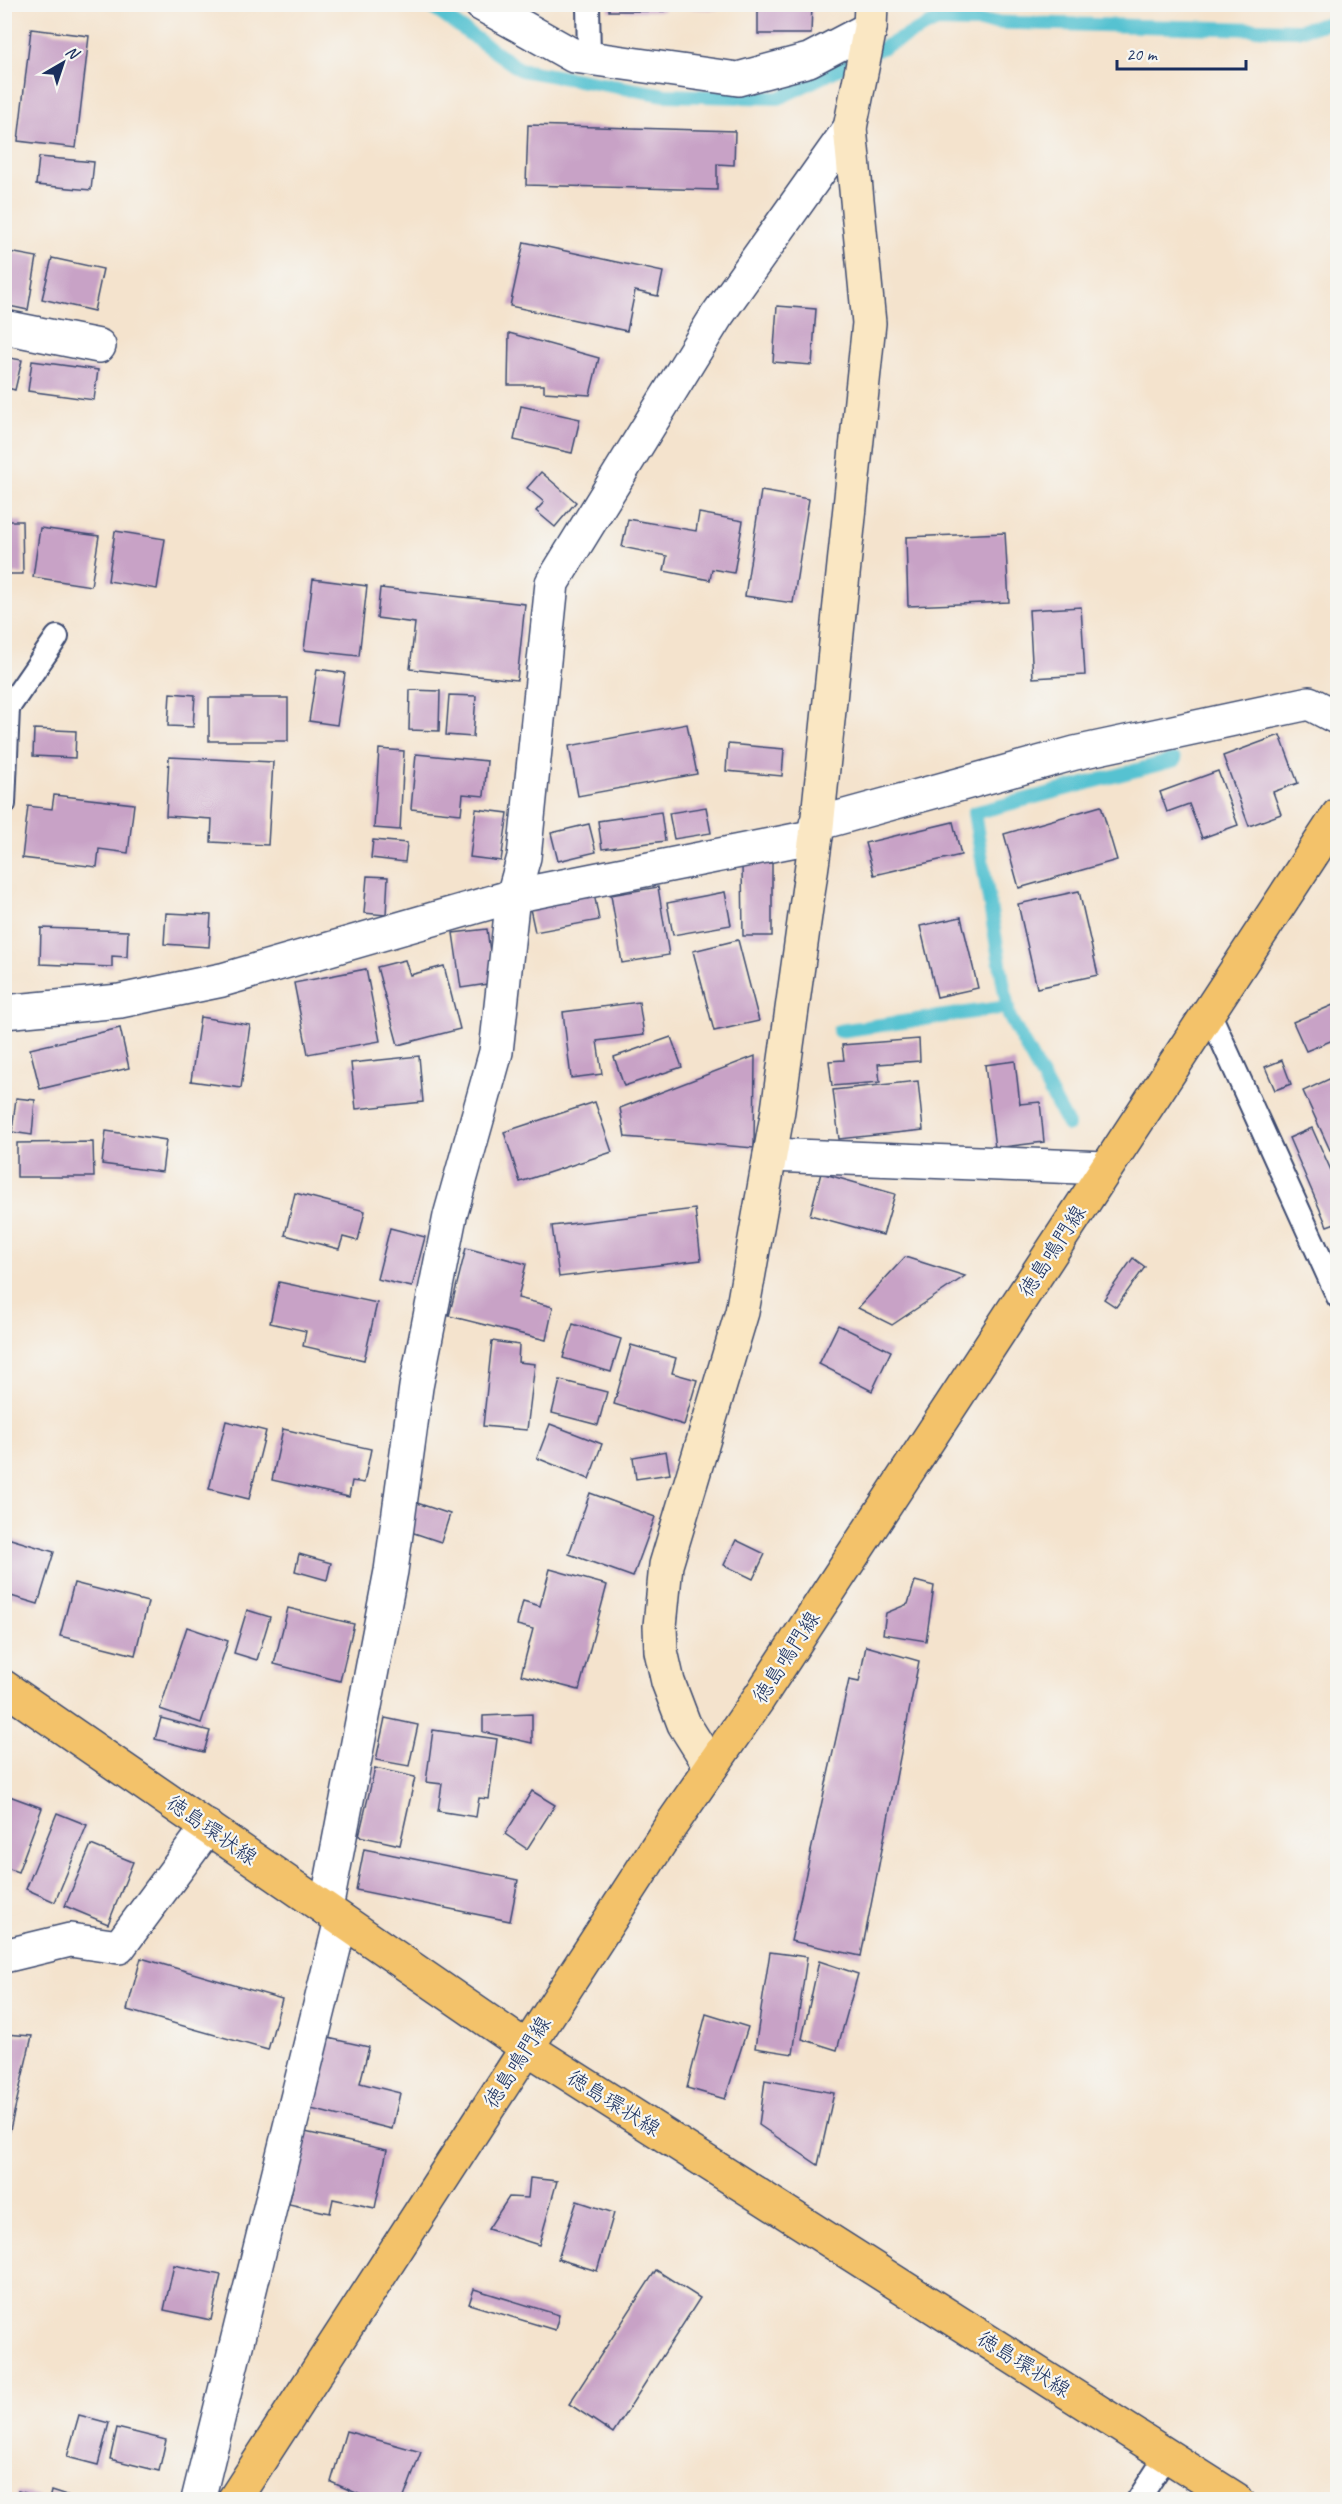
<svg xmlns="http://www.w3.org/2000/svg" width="1342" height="2504" font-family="Caveat,'Klee One',sans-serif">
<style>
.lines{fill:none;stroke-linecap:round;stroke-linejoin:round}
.stream{stroke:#56c2d1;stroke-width:14}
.building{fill:#c8a2c6}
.lane-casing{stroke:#3c4a6f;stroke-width:26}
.street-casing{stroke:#3c4a6f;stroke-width:36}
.secondary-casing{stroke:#3c4a6f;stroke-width:36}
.primary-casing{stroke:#3c4a6f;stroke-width:36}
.lane{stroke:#fff;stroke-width:22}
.street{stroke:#fff;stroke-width:33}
.secondary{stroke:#fae7c3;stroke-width:33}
.primary{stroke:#f3c26a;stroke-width:33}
.labels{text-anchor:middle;stroke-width:4.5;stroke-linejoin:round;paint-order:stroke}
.street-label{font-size:21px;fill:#1b2f5e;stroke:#f6f6f2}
</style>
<rect width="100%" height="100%" fill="#f6f6f2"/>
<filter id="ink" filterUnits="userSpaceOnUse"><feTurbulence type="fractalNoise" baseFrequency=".0167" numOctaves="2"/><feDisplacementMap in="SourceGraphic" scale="12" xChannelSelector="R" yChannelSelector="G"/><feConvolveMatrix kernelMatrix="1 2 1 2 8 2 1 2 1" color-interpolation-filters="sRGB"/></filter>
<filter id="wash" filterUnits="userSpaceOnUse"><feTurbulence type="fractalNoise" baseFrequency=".008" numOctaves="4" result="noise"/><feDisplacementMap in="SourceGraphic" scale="24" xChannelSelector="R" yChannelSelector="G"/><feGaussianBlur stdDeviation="1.35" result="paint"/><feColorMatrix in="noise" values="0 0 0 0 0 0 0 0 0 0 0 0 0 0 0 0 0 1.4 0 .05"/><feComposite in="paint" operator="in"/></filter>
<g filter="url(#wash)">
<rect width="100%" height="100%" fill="#f4e3cd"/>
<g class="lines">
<g class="stream">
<path d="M427,4L521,70L665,95L779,98L937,21L1298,30L1338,21"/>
<path d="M839,1031L1008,1007"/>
<path d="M1068,1125L1009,1016L974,813L1175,760"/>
</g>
</g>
<g id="blocks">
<g class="building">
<rect x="609" y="4" width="55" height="7"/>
<path d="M673,4H720L719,10L672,8Z"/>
<path d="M758,4H812L811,34H758Z"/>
<path d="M31,29L89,36L76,148L18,141Z"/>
<path d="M528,125L735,131L734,165L717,164V190L526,185Z"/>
<path d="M39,157L94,162L91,190L36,185Z"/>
<path d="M524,242L663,272L658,296L635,291L627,331L510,306Z"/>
<path d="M4,251L37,257L28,310L4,305Z"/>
<path d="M52,258L103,269L94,311L42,299Z"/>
<path d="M777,306L816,309L812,365L773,362Z"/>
<path d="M509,333L599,358L590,395L544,392V385H508Z"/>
<path d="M4,357L22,360L15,390L4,387Z"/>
<path d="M32,361L98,370L94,400L28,391Z"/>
<path d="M521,406L580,419L572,453L514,440Z"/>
<path d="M541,472L576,502L555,527L536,511L544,502L527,488Z"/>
<path d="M761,491L809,499L793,603L745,596Z"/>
<path d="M699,513L743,521L734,573L712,569L710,580L664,571L667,556L622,547L628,519L696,531Z"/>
<path d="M4,521H22L23,574H4Z"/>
<path d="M40,528L99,536L91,586L33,577Z"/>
<path d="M115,531L165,539L157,589L108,581Z"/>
<path d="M1005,533L1009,602L908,606L906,537Z"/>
<path d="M313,579L367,586L359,656L304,650Z"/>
<path d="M380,588L525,604L517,680L410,669L415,623L377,618Z"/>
<path d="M1081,607L1085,675L1033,678L1029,610Z"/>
<path d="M317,669L345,673L337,725L309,721Z"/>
<path d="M410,690L440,691L439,731L409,730Z"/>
<path d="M170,693L195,695L193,727L168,726Z"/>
<path d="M449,695L476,696L473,737L446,735Z"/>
<rect x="209" y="698" width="79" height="43"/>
<path d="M687,724L697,774L578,796L569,746Z"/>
<path d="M34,729L76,731L75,758L33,756Z"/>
<path d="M1280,735L1298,783L1273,792L1281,814L1249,826L1223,756Z"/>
<path d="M728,744L784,749L782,776L726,771Z"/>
<path d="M379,749L404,751L400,830L374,828Z"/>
<path d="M416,754L487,761L484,796L463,794L461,814L411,809Z"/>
<path d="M169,757L273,762L268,845L211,842L212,819L166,816Z"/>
<path d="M1218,771L1238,825L1202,838L1189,804L1167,812L1160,792Z"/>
<path d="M54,795L134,804L128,853L99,849L97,867L22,858L28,806L52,809Z"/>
<path d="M1101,806L1117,860L1019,888L1004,834Z"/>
<path d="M706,807L711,833L674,839L669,813Z"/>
<path d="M476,809L508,813L501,861L470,857Z"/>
<path d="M661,812L665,841L602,849L598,821Z"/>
<path d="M953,822L961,855L874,875L865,843Z"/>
<path d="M589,824L596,852L558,861L551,833Z"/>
<path d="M373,840L407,843L405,862L371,858Z"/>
<path d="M742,863H772V936H743Z"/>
<path d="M367,876L388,877L386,915L364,913Z"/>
<path d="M658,887L669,955L622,963L611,895Z"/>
<path d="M1079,891L1098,975L1037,988L1018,904Z"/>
<path d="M725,892L731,925L673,935L667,903Z"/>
<path d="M594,893L599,920L535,932L529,904Z"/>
<path d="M166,913L211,915L209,947L164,944Z"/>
<path d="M961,917L978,988L937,997L920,926Z"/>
<path d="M41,928L128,931L127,957L112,956V967L40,964Z"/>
<path d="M487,929L494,983L461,988L453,933Z"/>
<path d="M738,940L759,1021L714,1031L693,951Z"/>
<path d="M405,960L410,975L444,966L460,1029L398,1045L377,967Z"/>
<path d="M366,969L380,1041L308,1054L294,983Z"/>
<path d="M639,1002L644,1035L597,1041L602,1074L571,1078L563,1012Z"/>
<path d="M1338,1003V1038L1306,1051L1293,1022Z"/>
<path d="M200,1017L250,1025L241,1088L191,1081Z"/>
<path d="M120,1028L129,1068L40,1089L30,1049Z"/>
<path d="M671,1037L682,1067L624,1086L614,1057Z"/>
<path d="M919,1039L920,1061L878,1064L880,1082L832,1086L829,1061L844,1060L842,1045Z"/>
<path d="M419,1056L423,1102L356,1109L351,1063Z"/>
<path d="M755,1056L754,1148L625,1137L620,1108Z"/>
<path d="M1282,1060L1291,1084L1275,1090L1265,1067Z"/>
<path d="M1015,1061L1020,1104L1040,1102L1044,1142L995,1148L985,1065Z"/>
<path d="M1338,1075V1147L1330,1150L1303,1091Z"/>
<path d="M918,1081L923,1130L839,1139L833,1090Z"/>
<path d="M16,1098L35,1100L32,1135L12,1132Z"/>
<path d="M595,1102L612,1152L520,1182L504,1132Z"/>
<path d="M1312,1128L1338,1186V1222L1327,1226L1289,1138Z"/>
<path d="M106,1131L166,1140L162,1172L102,1164Z"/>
<path d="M93,1142L94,1177H17V1143Z"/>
<path d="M821,1173L895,1194L883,1235L810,1215Z"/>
<path d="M295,1193L365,1211L358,1241L343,1237L339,1249L285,1235Z"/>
<path d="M695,1209L701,1260L559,1277L552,1226Z"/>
<path d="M390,1228L425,1237L412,1287L377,1279Z"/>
<path d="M466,1248L526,1264L518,1298L553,1307L546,1340L449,1316Z"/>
<path d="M905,1257L965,1276L892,1325L858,1308Z"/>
<path d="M1133,1258L1145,1267L1116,1307L1104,1299Z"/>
<path d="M279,1282L377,1303L364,1360L303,1346L306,1331L270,1323Z"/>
<path d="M573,1324L621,1339L611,1372L563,1358Z"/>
<path d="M838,1325L891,1351L872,1391L819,1364Z"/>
<path d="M492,1341L519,1345L518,1362L535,1364L527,1430L483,1426Z"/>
<path d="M631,1345L676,1358L672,1373L697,1380L684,1425L614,1404Z"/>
<path d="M560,1380L607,1392L598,1425L552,1413Z"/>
<path d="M226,1421L266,1431L249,1499L209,1489Z"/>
<path d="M550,1424L602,1444L589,1479L537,1458Z"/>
<path d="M283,1429L371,1449L364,1483L352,1481L349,1497L272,1480Z"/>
<path d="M666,1451L670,1474L636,1479L633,1457Z"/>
<path d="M590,1493L655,1517L633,1577L569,1554Z"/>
<path d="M417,1503L450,1514L441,1542L408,1531Z"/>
<path d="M4,1537L54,1552L38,1604L4,1594Z"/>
<path d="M736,1540L765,1554L753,1579L724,1565Z"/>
<path d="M299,1554L331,1563L327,1580L295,1571Z"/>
<path d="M550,1569L607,1585L579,1690L521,1675L533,1629L517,1625L523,1601L540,1606Z"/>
<path d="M915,1581L934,1586L926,1641L883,1634L886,1613L908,1604Z"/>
<path d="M74,1583L148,1602L135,1655L60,1636Z"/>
<path d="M288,1608L354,1624L340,1681L274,1664Z"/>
<path d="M247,1610L270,1617L257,1660L234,1653Z"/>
<path d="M187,1627L228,1641L201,1723L160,1709Z"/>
<path d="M866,1646L919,1661L861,1956L791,1941L849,1680L859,1682Z"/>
<path d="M532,1714V1743L483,1732V1716Z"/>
<path d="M161,1718L210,1731L204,1752L155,1739Z"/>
<path d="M385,1718L418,1725L409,1766L376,1760Z"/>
<path d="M433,1730L497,1739L489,1799L479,1798L476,1817L438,1811L442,1784L426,1782Z"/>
<path d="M375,1768L415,1777L400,1845L359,1836Z"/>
<path d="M532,1791L555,1805L527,1849L505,1834Z"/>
<path d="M4,1794L42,1808L18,1872L4,1867Z"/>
<path d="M57,1813L87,1825L55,1902L26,1889Z"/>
<path d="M91,1845L133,1862L108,1924L65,1906Z"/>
<path d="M364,1849L518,1880L510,1921L356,1890Z"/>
<path d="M770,1952L807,1957L793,2054L755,2048Z"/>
<path d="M141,1958L282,1999L268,2050L127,2010Z"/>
<path d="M819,1961L858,1974L837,2050L802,2039Z"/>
<path d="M706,2014L748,2027L725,2099L687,2088Z"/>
<path d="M4,2034L32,2036L5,2151H4Z"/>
<path d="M328,2038L369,2047L360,2083L400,2093L392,2129L311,2109Z"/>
<path d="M765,2080L834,2093L818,2165L759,2125Z"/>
<path d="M305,2132L387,2150L375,2208L333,2199L330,2213L289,2204Z"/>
<path d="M530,2178L557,2181L539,2245L488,2229L509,2197L528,2198Z"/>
<path d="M577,2201L614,2213L597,2271L558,2259Z"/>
<path d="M174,2265L221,2275L211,2320L164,2310Z"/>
<path d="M656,2270L700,2298L613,2433L569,2404Z"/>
<path d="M474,2289L559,2315L555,2330L469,2304Z"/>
<path d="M79,2415L109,2423L98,2465L67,2457Z"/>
<path d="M117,2428L166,2440L159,2471L110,2459Z"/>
<path d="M346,2431L421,2452L403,2500H372L331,2482Z"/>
<path d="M18,2491L46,2499V2500H16Z"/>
<path d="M51,2491L76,2499V2500H49Z"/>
</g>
</g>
</g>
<g filter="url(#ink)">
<use href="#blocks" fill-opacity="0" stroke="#3c4a6f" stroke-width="1.5"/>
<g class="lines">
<defs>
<g id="lane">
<path d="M588,4L589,58"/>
<path d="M4,804L8,708L57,637"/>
<path d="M1209,1012L1338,1297"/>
<path d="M1138,2500L1158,2469"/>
</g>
<g id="street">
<path d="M481,4L574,56L738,79L809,60L870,28"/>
<path d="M4,327L99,346"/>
<path d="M816,824L1075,753L1309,703L1338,718"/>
<path d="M4,1012L120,1001L222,980L513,896L816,836"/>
<path d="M770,1155L1106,1168"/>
<path d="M326,1909L391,1571L416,1387L450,1216L496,1052L513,896L524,857L552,583L716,317L850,128"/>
<path d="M4,1956L70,1940L119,1947L208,1827"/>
<path d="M198,2500L341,1920"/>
</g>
<path id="secondary" d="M711,1767L684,1724L668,1682L661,1651L660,1626L666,1565L742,1312L778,1110L816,836L869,323L850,128L870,28L871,4"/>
<g id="primary">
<path d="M4,1687L526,2047L1237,2500"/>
<path d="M234,2500L672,1824L759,1698L1338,815"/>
</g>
</defs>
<use href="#lane" class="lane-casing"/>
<use href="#street" class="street-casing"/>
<use href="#secondary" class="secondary-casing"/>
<use href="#primary" class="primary-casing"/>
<use href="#lane" class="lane"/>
<use href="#street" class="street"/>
<use href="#secondary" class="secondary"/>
<use href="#primary" class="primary"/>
</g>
</g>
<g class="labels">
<g class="street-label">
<text transform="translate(1052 1251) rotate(-57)" y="7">徳島鳴門線</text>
<text transform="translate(786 1657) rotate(-57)" y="7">徳島鳴門線</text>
<text transform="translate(212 1830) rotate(35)" y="7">徳島環状線</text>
<text transform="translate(517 2062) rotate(-57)" y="7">徳島鳴門線</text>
<text transform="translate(614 2103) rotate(32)" y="7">徳島環状線</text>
<text transform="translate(1024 2364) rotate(32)" y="7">徳島環状線</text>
</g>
</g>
<rect width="1342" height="2504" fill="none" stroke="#f6f6f2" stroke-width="24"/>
<g transform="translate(63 63) rotate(39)" stroke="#f6f6f2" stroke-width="4.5" paint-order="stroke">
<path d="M0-4.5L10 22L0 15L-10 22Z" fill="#1b2f5e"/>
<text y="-9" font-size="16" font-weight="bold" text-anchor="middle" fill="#1b2f5e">N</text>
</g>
<path d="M1117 60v9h129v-9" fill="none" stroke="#1b2f5e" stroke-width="3"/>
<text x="1126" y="60" font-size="18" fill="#1b2f5e" stroke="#f6f6f2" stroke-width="4.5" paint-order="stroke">20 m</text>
</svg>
